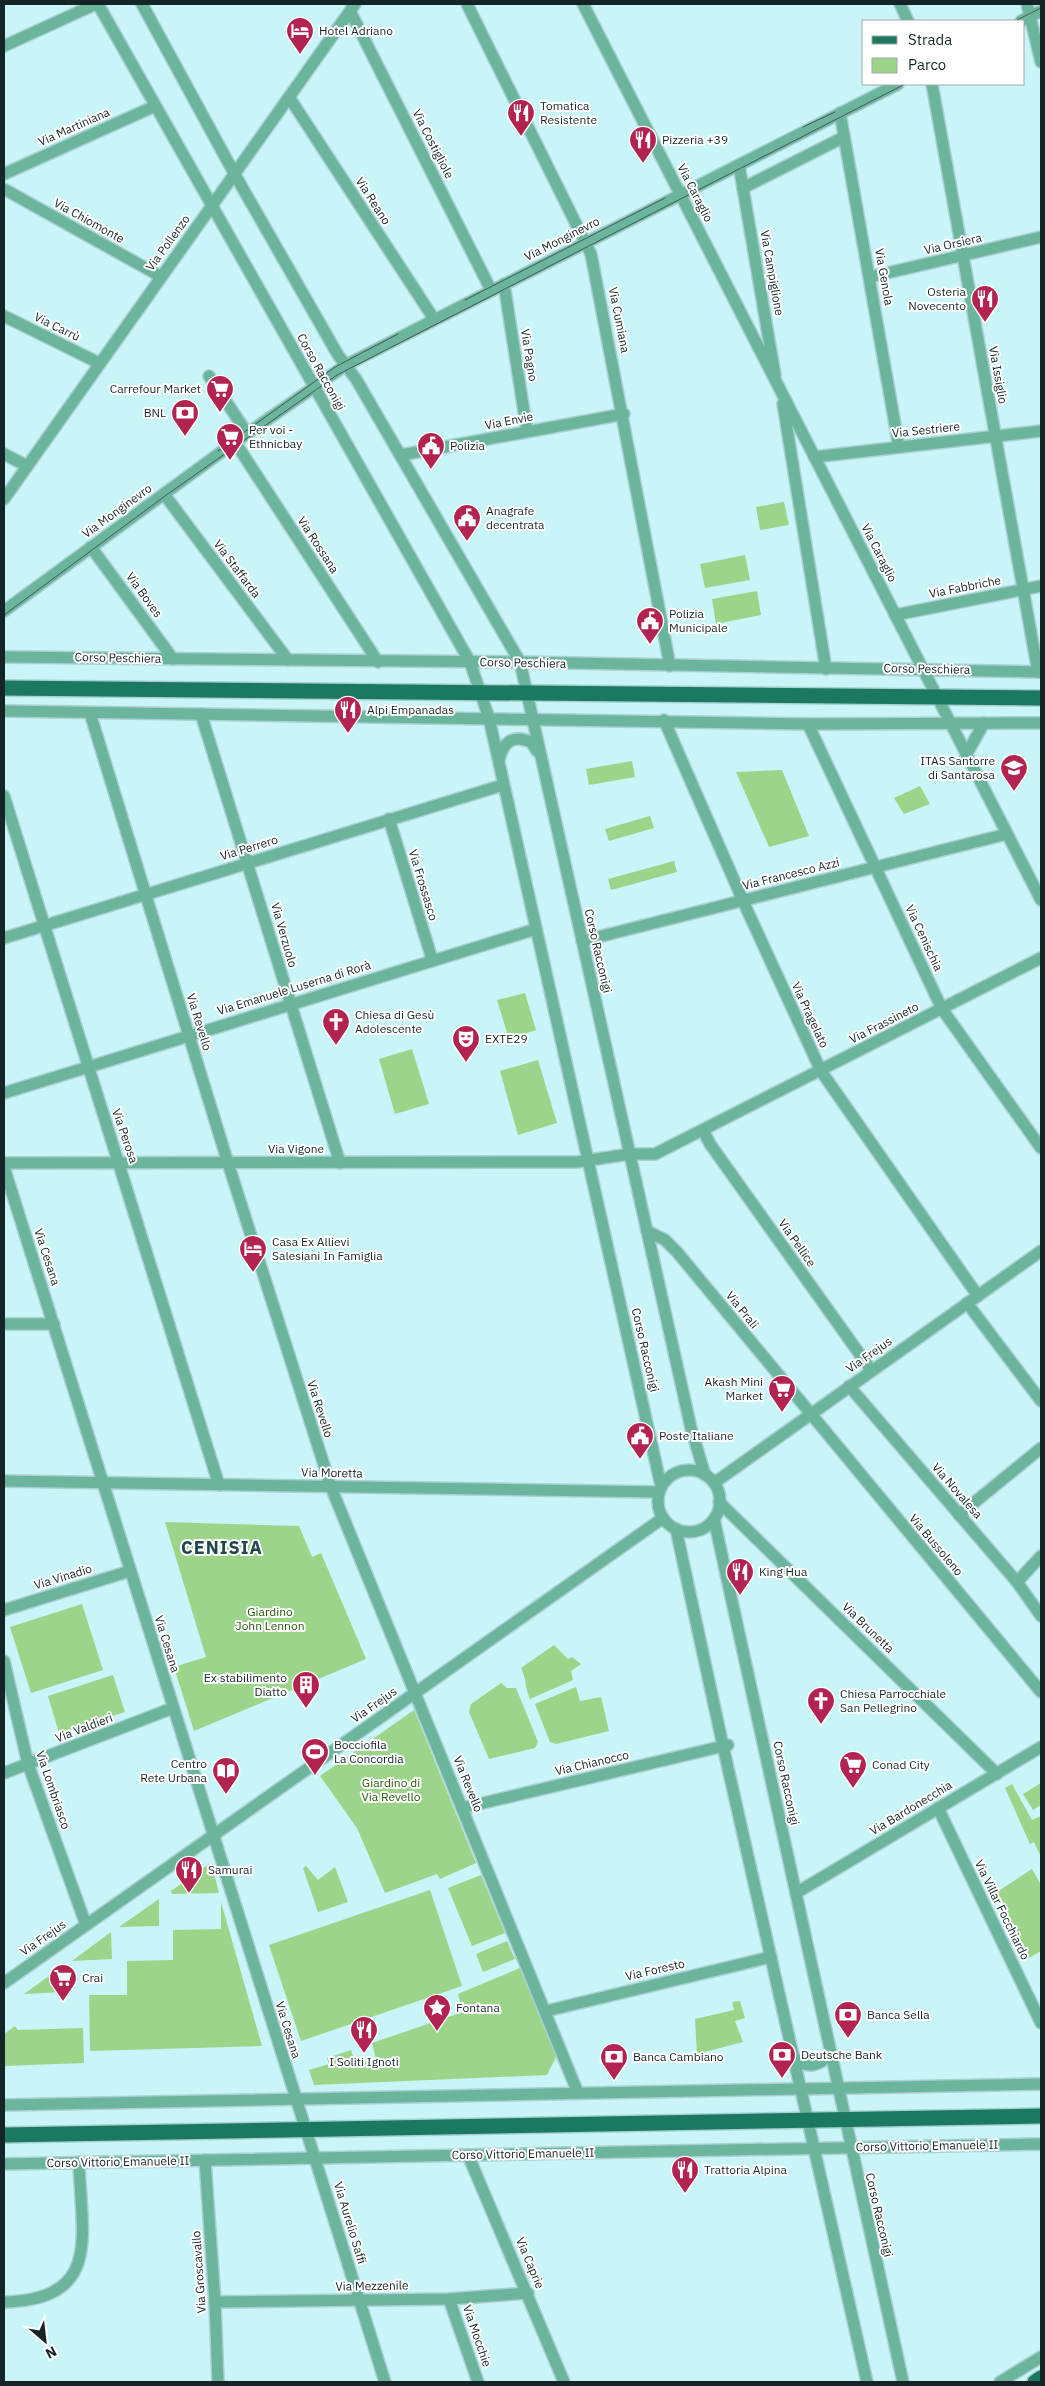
<svg xmlns="http://www.w3.org/2000/svg" width="1045" height="2386" font-family="'IBM Plex Sans',sans-serif">
<style>
.green{fill:#9cd489}
.lines{fill:none;stroke-linecap:round;stroke-linejoin:round}
.minor-casing{stroke:#a9d0d3;stroke-width:14}
.major-casing{stroke:#a9d0d3;stroke-width:18}
.minor{stroke:#6bb59d;stroke-width:11}
.major{stroke:#1b7961;stroke-width:15}
.tram{stroke:#445b5d;stroke-width:1}
.labels{text-anchor:middle;stroke-width:4;stroke-linejoin:round;paint-order:stroke}
.poi-label{font-size:12px;fill:#152527;stroke:#fff;text-anchor:start}
.street-label{font-size:12px;fill:#152527;stroke:#fff}
.park-label{font-size:12px;fill:#245906;stroke:#fff}
.district-label{font-size:18px;font-weight:bold;letter-spacing:1px;fill:#20474b;stroke:#fff}
</style>
<rect width="100%" height="100%" fill="#c9f5f9"/>
<g class="green">
<path d="M784,502L789,525L760,530L756,507Z"/>
<path d="M745,555L750,580L705,588L700,564Z"/>
<path d="M757,591L761,615L716,624L712,599Z"/>
<path d="M632,761L635,777L589,785L586,769Z"/>
<path d="M782,770L809,836L769,847L736,772Z"/>
<path d="M920,786L930,804L904,814L894,798Z"/>
<path d="M650,816L654,828L609,841L605,829Z"/>
<path d="M674,861L677,872L611,890L608,879Z"/>
<path d="M525,993L536,1030L509,1039L497,1000Z"/>
<path d="M412,1049L429,1104L395,1114L379,1059Z"/>
<path d="M538,1060L557,1123L518,1135L500,1071Z"/>
<path d="M165,1522L299,1526L312,1557L321,1553L366,1659L194,1731L174,1667L206,1657Z"/>
<path d="M82,1604L103,1670L31,1693L10,1627Z"/>
<path d="M554,1645L568,1659L572,1657L581,1664L571,1671L573,1680L530,1699C525,1688 526,1677 521,1668Z"/>
<path d="M113,1675L125,1712L59,1733L48,1696Z"/>
<path d="M501,1683L507,1688H516L538,1742L535,1748L489,1759L469,1712L471,1704Z"/>
<path d="M576,1687L580,1701L601,1697L609,1731L556,1744L550,1742L535,1704Z"/>
<path d="M414,1710L476,1863L440,1879L437,1874L385,1893L357,1828L320,1776Z"/>
<path d="M1041,1783V1805L1033,1810L1023,1794Z"/>
<path d="M1012,1784L1032,1820L1041,1816L1040,1855L1034,1842L1030,1844L1005,1788Z"/>
<path d="M209,1864L212,1866L219,1893L172,1894L171,1891Z"/>
<path d="M306,1866L318,1880L335,1867L348,1902L318,1912L303,1868Z"/>
<path d="M1032,1869L1041,1885V1951L1029,1958L997,1892Z"/>
<path d="M481,1875L505,1933L472,1946L448,1888Z"/>
<path d="M430,1890L462,1986L301,2041L269,1945Z"/>
<path d="M159,1899V1926L119,1927Z"/>
<path d="M221,1902L262,2046L90,2051L89,1995H127V1961L173,1960V1930L221,1929Z"/>
<path d="M111,1932L112,1959L72,1961Z"/>
<path d="M507,1941L515,1959L483,1972L476,1954Z"/>
<path d="M64,1965L65,1992L24,1994Z"/>
<path d="M520,1968L556,2057L547,2075L314,2085L309,2070L329,2064L327,2058L351,2050L356,2065L376,2059L372,2043L463,2012L458,1994Z"/>
<path d="M740,2001L745,2018L735,2021L743,2042L697,2054L695,2019L734,2010L732,2002Z"/>
<path d="M15,2026L18,2030L83,2028L84,2063L4,2066V2034Z"/>
</g>
<g class="lines">
<defs>
<g id="minor">
<path d="M98,4L470,662L489,718L661,1486"/>
<path d="M142,4L234,173L338,355L356,379L520,662L691,1428L705,1475"/>
<path d="M467,4L591,254L670,666"/>
<path d="M583,4L1041,900"/>
<path d="M900,4L908,21"/>
<path d="M1027,4L1041,62"/>
<path d="M350,11L491,290"/>
<path d="M1021,21L1041,11"/>
<path d="M4,46L96,4"/>
<path d="M932,84L1038,672"/>
<path d="M289,97L434,319"/>
<path d="M840,113L899,447"/>
<path d="M739,165L775,375"/>
<path d="M4,174L155,106"/>
<path d="M743,188L844,137"/>
<path d="M4,189L160,276"/>
<path d="M870,277L1041,237"/>
<path d="M504,284L527,431"/>
<path d="M4,316L99,363"/>
<path d="M209,376L247,433"/>
<path d="M783,404L826,669"/>
<path d="M235,442L378,662"/>
<path d="M4,454L27,466"/>
<path d="M401,455L624,414"/>
<path d="M814,457L1041,431"/>
<path d="M164,494L288,660"/>
<path d="M4,499L355,4"/>
<path d="M91,547L173,659"/>
<path d="M4,611L235,442L346,365L898,84"/>
<path d="M895,615L1041,586"/>
<path d="M4,657L520,662L1041,672"/>
<path d="M4,711L808,724L1041,723"/>
<path d="M90,713L228,1163L331,1487L578,2093"/>
<path d="M201,714L340,1163"/>
<path d="M664,720L748,912L821,1071L978,1296"/>
<path d="M808,724L942,1009L1041,1148"/>
<path d="M966,755L984,723"/>
<path d="M499,760C503,742 513,734 531,742L537,751"/>
<path d="M4,796L219,1485"/>
<path d="M389,819L432,959"/>
<path d="M4,938L503,785"/>
<path d="M582,941L1007,834"/>
<path d="M4,1093L536,929"/>
<path d="M703,1130L710,1144L871,1370"/>
<path d="M4,1163L577,1162L630,1154H655L1041,958"/>
<path d="M4,1167L385,2382"/>
<path d="M647,1231L665,1240L677,1252L1041,1692"/>
<path d="M967,1303L1041,1401"/>
<path d="M4,1324H54"/>
<path d="M849,1386L1017,1582L1041,1616"/>
<circle cx="689" cy="1501" r="31"/>
<path d="M4,1481L659,1492"/>
<path d="M714,1483L1041,1251"/>
<path d="M719,1502L997,1774"/>
<path d="M959,1515L1041,1448"/>
<path d="M714,1519L903,2382"/>
<path d="M676,1529L723,1746L867,2382"/>
<path d="M1017,1582L1041,1556"/>
<path d="M4,1610L130,1571"/>
<path d="M4,1661L28,1764L86,1925"/>
<path d="M4,1773L173,1708"/>
<path d="M462,1808L728,1745"/>
<path d="M938,1808L1041,2023"/>
<path d="M796,1893L1041,1747"/>
<path d="M4,1983L663,1518"/>
<path d="M546,2011L771,1957"/>
<path d="M794,2057C805,2070 821,2066 830,2053"/>
<path d="M4,2105L1041,2084"/>
<path d="M468,2155L564,2382"/>
<path d="M205,2160L215,2302L218,2382"/>
<path d="M4,2164L1041,2144"/>
<path d="M449,2299L478,2382"/>
<path d="M4,2302C103,2299 81,2236 79,2162"/>
<path d="M215,2302L449,2299L528,2293"/>
<path d="M1000,2382L1041,2357"/>
</g>
<g id="major">
<path d="M4,688L1041,698"/>
<path d="M4,2135L1041,2116"/>
<path d="M1035,2382L1041,2378"/>
</g>
</defs>
<use href="#minor" class="minor-casing"/>
<use href="#major" class="major-casing"/>
<use href="#minor" class="minor"/>
<use href="#major" class="major"/>
<g class="tram">
<path d="M1015,21L1041,8"/>
<path d="M803,127L835,112"/>
<path d="M465,300L665,198"/>
<path d="M218,451L335,367L398,334"/>
<path d="M4,615L165,496L337,375L905,84"/>
</g>
</g>
<defs>
<symbol id="hotel-pin" viewBox="-11 -11 22 30"><path d="M0 17L-7.5 6A9.5 9.5 0 1 1 7.5 6Z" fill="#b32350" stroke="#fff"/><path d="M-6-4.5h1.5V1H6V5H4.5V3h-9V5H-6ZM-4 0a1.8 1.8 0 1 1 3.6 0ZM.5 0V-2.5h3Q6-2.5 6 0Z" fill="#fff"/></symbol>
<symbol id="restaurant-pin" viewBox="-11 -11 22 30"><path d="M0 17L-7.5 6A9.5 9.5 0 1 1 7.5 6Z" fill="#b32350" stroke="#fff"/><path d="M-5-6h1v4h1v-4h1v4h1v-4h1v5L-1.5 .5V6h-2V.5L-5-1ZM5-6V6H3V1.5H1.5Q1.5-4 5-6Z" fill="#fff"/></symbol>
<symbol id="supermarket-pin" viewBox="-11 -11 22 30"><path d="M0 17L-7.5 6A9.5 9.5 0 1 1 7.5 6Z" fill="#b32350" stroke="#fff"/><path d="M-6-5.5h2.5l.6 2H6L4.5 2H-2.5L-4.4-4H-6ZM-1.5 3.2a1.3 1.3 0 1 0 .1 0ZM3 3.2a1.3 1.3 0 1 0 .1 0Z" fill="#fff"/></symbol>
<symbol id="bank-pin" viewBox="-11 -11 22 30"><path d="M0 17L-7.5 6A9.5 9.5 0 1 1 7.5 6Z" fill="#b32350" stroke="#fff"/><path d="M-6-4H6V4H-6ZM0-2.3a2.3 2.3 0 1 0 0 4.6a2.3 2.3 0 1 0 0-4.6Z" fill="#fff"/></symbol>
<symbol id="civic-pin" viewBox="-11 -11 22 30"><path d="M0 17L-7.5 6A9.5 9.5 0 1 1 7.5 6Z" fill="#b32350" stroke="#fff"/><path d="M-.6-6.5H3V-4.5H.6V-3L4-1V1h2V6H-6V1h2V-1L-.6-3ZM-1.2 2.5V6h2.4V2.5Z" fill="#fff"/></symbol>
<symbol id="university-pin" viewBox="-11 -11 22 30"><path d="M0 17L-7.5 6A9.5 9.5 0 1 1 7.5 6Z" fill="#b32350" stroke="#fff"/><path d="M0-5L7-2L0 1L-7-2ZM-4 1L0 2.5L4 1V4Q0 6-4 4Z" fill="#fff"/></symbol>
<symbol id="church-pin" viewBox="-11 -11 22 30"><path d="M0 17L-7.5 6A9.5 9.5 0 1 1 7.5 6Z" fill="#b32350" stroke="#fff"/><path d="M-1.2-6h2.4v3.5h3.3v2.4h-3.3V6h-2.4V-.1h-3.3v-2.4h3.3Z" fill="#fff"/></symbol>
<symbol id="theatre-pin" viewBox="-11 -11 22 30"><path d="M0 17L-7.5 6A9.5 9.5 0 1 1 7.5 6Z" fill="#b32350" stroke="#fff"/><path d="M-5-5.5Q0-4 5-5.5V0Q5 5 0 6Q-5 5-5 0ZM-3.3-2.5H-1v1.5H-3.3ZM1-2.5H3.3v1.5H1ZM-2.8 1Q0 5.5 2.8 1Z" fill="#fff"/></symbol>
<symbol id="building-pin" viewBox="-11 -11 22 30"><path d="M0 17L-7.5 6A9.5 9.5 0 1 1 7.5 6Z" fill="#b32350" stroke="#fff"/><path d="M-4-6H4V6H1V3H-1V6H-4ZM-2.5-4.3h1.7v1.8h-1.7ZM.8-4.3h1.7v1.8H.8ZM-2.5-1h1.7V.8h-1.7ZM.8-1h1.7V.8H.8Z" fill="#fff"/></symbol>
<symbol id="stadium-pin" viewBox="-11 -11 22 30"><path d="M0 17L-7.5 6A9.5 9.5 0 1 1 7.5 6Z" fill="#b32350" stroke="#fff"/><path d="M0-5a6.5 5 0 1 0 0 10a6.5 5 0 1 0 0-10ZM-3.5-1.8h7v3.6h-7Z" fill="#fff"/></symbol>
<symbol id="library-pin" viewBox="-11 -11 22 30"><path d="M0 17L-7.5 6A9.5 9.5 0 1 1 7.5 6Z" fill="#b32350" stroke="#fff"/><path d="M-6-4Q-3-5.5-.7-3.5V5Q-3 3-6 4ZM6-4Q3-5.5 .7-3.5V5Q3 3 6 4Z" fill="#fff"/></symbol>
<symbol id="sight-pin" viewBox="-11 -11 22 30"><path d="M0 17L-7.5 6A9.5 9.5 0 1 1 7.5 6Z" fill="#b32350" stroke="#fff"/><path d="M0-6L1.8-2.2L6-1.7L2.9 1.2L3.7 5.4L0 3.3L-3.7 5.4L-2.9 1.2L-6-1.7L-1.8-2.2Z" fill="#fff"/></symbol>
</defs>
<g fill-rule="evenodd">
<use href="#hotel-pin" x="284" y="15" width="32" height="43"/>
<use href="#restaurant-pin" x="505" y="97" width="32" height="43"/>
<use href="#restaurant-pin" x="627" y="124" width="32" height="43"/>
<use href="#restaurant-pin" x="969" y="283" width="32" height="43"/>
<use href="#supermarket-pin" x="204" y="373" width="32" height="43"/>
<use href="#bank-pin" x="169" y="397" width="32" height="43"/>
<use href="#supermarket-pin" x="214" y="421" width="32" height="43"/>
<use href="#civic-pin" x="415" y="430" width="32" height="43"/>
<use href="#civic-pin" x="451" y="502" width="32" height="43"/>
<use href="#civic-pin" x="634" y="605" width="32" height="43"/>
<use href="#restaurant-pin" x="332" y="694" width="32" height="43"/>
<use href="#university-pin" x="998" y="752" width="32" height="43"/>
<use href="#church-pin" x="320" y="1006" width="32" height="43"/>
<use href="#theatre-pin" x="450" y="1023" width="32" height="43"/>
<use href="#hotel-pin" x="237" y="1233" width="32" height="43"/>
<use href="#supermarket-pin" x="766" y="1373" width="32" height="43"/>
<use href="#civic-pin" x="624" y="1420" width="32" height="43"/>
<use href="#restaurant-pin" x="724" y="1556" width="32" height="43"/>
<use href="#building-pin" x="290" y="1669" width="32" height="43"/>
<use href="#church-pin" x="805" y="1685" width="32" height="43"/>
<use href="#stadium-pin" x="299" y="1736" width="32" height="43"/>
<use href="#supermarket-pin" x="837" y="1749" width="32" height="43"/>
<use href="#library-pin" x="210" y="1755" width="32" height="43"/>
<use href="#restaurant-pin" x="173" y="1854" width="32" height="43"/>
<use href="#supermarket-pin" x="47" y="1962" width="32" height="43"/>
<use href="#sight-pin" x="421" y="1992" width="32" height="43"/>
<use href="#bank-pin" x="832" y="1999" width="32" height="43"/>
<use href="#restaurant-pin" x="348" y="2014" width="32" height="43"/>
<use href="#bank-pin" x="766" y="2039" width="32" height="43"/>
<use href="#bank-pin" x="598" y="2041" width="32" height="43"/>
<use href="#restaurant-pin" x="669" y="2154" width="32" height="43"/>
</g>
<g class="labels">
<g class="poi-label">
<text x="319" y="35">Hotel Adriano</text>
<text x="540" y="110">Tomatica<tspan x="540" dy="14">Resistente</tspan></text>
<text x="662" y="144">Pizzeria +39</text>
<text x="966" y="296" text-anchor="end">Osteria<tspan x="966" dy="14">Novecento</tspan></text>
<text x="201" y="393" text-anchor="end">Carrefour Market</text>
<text x="166" y="417" text-anchor="end">BNL</text>
<text x="249" y="434">Per voi -<tspan x="249" dy="14">Ethnicbay</tspan></text>
<text x="450" y="450">Polizia</text>
<text x="486" y="515">Anagrafe<tspan x="486" dy="14">decentrata</tspan></text>
<text x="669" y="618">Polizia<tspan x="669" dy="14">Municipale</tspan></text>
<text x="367" y="714">Alpi Empanadas</text>
<text x="995" y="765" text-anchor="end">ITAS Santorre<tspan x="995" dy="14">di Santarosa</tspan></text>
<text x="355" y="1019">Chiesa di Gesù<tspan x="355" dy="14">Adolescente</tspan></text>
<text x="485" y="1043">EXTE29</text>
<text x="272" y="1246">Casa Ex Allievi<tspan x="272" dy="14">Salesiani In Famiglia</tspan></text>
<text x="763" y="1386" text-anchor="end">Akash Mini<tspan x="763" dy="14">Market</tspan></text>
<text x="659" y="1440">Poste Italiane</text>
<text x="759" y="1576">King Hua</text>
<text x="287" y="1682" text-anchor="end">Ex stabilimento<tspan x="287" dy="14">Diatto</tspan></text>
<text x="840" y="1698">Chiesa Parrocchiale<tspan x="840" dy="14">San Pellegrino</tspan></text>
<text x="334" y="1749">Bocciofila<tspan x="334" dy="14">La Concordia</tspan></text>
<text x="207" y="1768" text-anchor="end">Centro<tspan x="207" dy="14">Rete Urbana</tspan></text>
<text x="872" y="1769">Conad City</text>
<text x="208" y="1874">Samurai</text>
<text x="82" y="1982">Crai</text>
<text x="456" y="2012">Fontana</text>
<text x="867" y="2019">Banca Sella</text>
<text x="801" y="2059">Deutsche Bank</text>
<text x="633" y="2061">Banca Cambiano</text>
<text x="364" y="2066" text-anchor="middle">I Soliti Ignoti</text>
<text x="704" y="2174">Trattoria Alpina</text>
</g>
<g class="street-label">
<text transform="translate(74 127) rotate(-24)" y="4">Via Martiniana</text>
<text transform="translate(433 144) rotate(63)" y="4">Via Costigliole</text>
<text transform="translate(695 193) rotate(63)" y="4">Via Caraglio</text>
<text transform="translate(373 201) rotate(57)" y="4">Via Reano</text>
<text transform="translate(89 221) rotate(29)" y="4">Via Chiomonte</text>
<text transform="translate(562 239) rotate(-27)" y="4">Via Monginevro</text>
<text transform="translate(168 243) rotate(-54)" y="4">Via Pollenzo</text>
<text transform="translate(953 244) rotate(-13)" y="4">Via Orsiera</text>
<text transform="translate(772 273) rotate(80)" y="4">Via Campiglione</text>
<text transform="translate(884 277) rotate(80)" y="4">Via Genola</text>
<text transform="translate(619 320) rotate(79)" y="4">Via Cumiana</text>
<text transform="translate(57 327) rotate(26)" y="4">Via Carrù</text>
<text transform="translate(529 355) rotate(81)" y="4">Via Pagno</text>
<text transform="translate(321 372) rotate(61)" y="4">Corso Racconigi</text>
<text transform="translate(998 375) rotate(80)" y="4">Via Issiglio</text>
<text transform="translate(509 421) rotate(-11)" y="4">Via Envie</text>
<text transform="translate(926 430) rotate(-6)" y="4">Via Sestriere</text>
<text transform="translate(117 511) rotate(-36)" y="4">Via Monginevro</text>
<text transform="translate(318 545) rotate(57)" y="4">Via Rossana</text>
<text transform="translate(879 553) rotate(63)" y="4">Via Caraglio</text>
<text transform="translate(237 569) rotate(53)" y="4">Via Staffarda</text>
<text transform="translate(965 587) rotate(-11)" y="4">Via Fabbriche</text>
<text transform="translate(144 595) rotate(54)" y="4">Via Boves</text>
<text transform="translate(118 658) rotate(1)" y="4">Corso Peschiera</text>
<text transform="translate(523 663) rotate(1)" y="4">Corso Peschiera</text>
<text transform="translate(927 669) rotate(1)" y="4">Corso Peschiera</text>
<text transform="translate(249 848) rotate(-17)" y="4">Via Perrero</text>
<text transform="translate(791 874) rotate(-14)" y="4">Via Francesco Azzi</text>
<text transform="translate(423 885) rotate(73)" y="4">Via Frossasco</text>
<text transform="translate(284 935) rotate(74)" y="4">Via Verzuolo</text>
<text transform="translate(924 938) rotate(65)" y="4">Via Cenischia</text>
<text transform="translate(598 951) rotate(77)" y="4">Corso Racconigi</text>
<text transform="translate(294 988) rotate(-17)" y="4">Via Emanuele Luserna di Rorà</text>
<text transform="translate(810 1015) rotate(65)" y="4">Via Pragelato</text>
<text transform="translate(199 1022) rotate(73)" y="4">Via Revello</text>
<text transform="translate(884 1023) rotate(-27)" y="4">Via Frassineto</text>
<text transform="translate(125 1136) rotate(71)" y="4">Via Perosa</text>
<text x="296" y="1153">Via Vigone</text>
<text transform="translate(797 1243) rotate(55)" y="4">Via Pellice</text>
<text transform="translate(47 1257) rotate(72)" y="4">Via Cesana</text>
<text transform="translate(742 1310) rotate(51)" y="4">Via Prali</text>
<text transform="translate(645 1350) rotate(77)" y="4">Corso Racconigi</text>
<text transform="translate(869 1355) rotate(-35)" y="4">Via Frejus</text>
<text transform="translate(320 1409) rotate(72)" y="4">Via Revello</text>
<text transform="translate(332 1473) rotate(1)" y="4">Via Moretta</text>
<text transform="translate(957 1491) rotate(49)" y="4">Via Novalesa</text>
<text transform="translate(936 1545) rotate(50)" y="4">Via Bussoleno</text>
<text transform="translate(63 1577) rotate(-17)" y="4">Via Vinadio</text>
<text transform="translate(868 1628) rotate(44)" y="4">Via Brunetta</text>
<text transform="translate(167 1644) rotate(73)" y="4">Via Cesana</text>
<text transform="translate(374 1705) rotate(-35)" y="4">Via Frejus</text>
<text transform="translate(84 1728) rotate(-21)" y="4">Via Valdieri</text>
<text transform="translate(592 1763) rotate(-13)" y="4">Via Chianocco</text>
<text transform="translate(786 1783) rotate(78)" y="4">Corso Racconigi</text>
<text transform="translate(468 1784) rotate(68)" y="4">Via Revello</text>
<text transform="translate(53 1790) rotate(71)" y="4">Via Lombriasco</text>
<text transform="translate(911 1808) rotate(-31)" y="4">Via Bardonecchia</text>
<text transform="translate(1002 1910) rotate(64)" y="4">Via Villar Focchiardo</text>
<text transform="translate(43 1938) rotate(-35)" y="4">Via Frejus</text>
<text transform="translate(655 1970) rotate(-13)" y="4">Via Foresto</text>
<text transform="translate(288 2030) rotate(73)" y="4">Via Cesana</text>
<text transform="translate(927 2146) rotate(-1)" y="4">Corso Vittorio Emanuele II</text>
<text transform="translate(523 2154) rotate(-1)" y="4">Corso Vittorio Emanuele II</text>
<text transform="translate(118 2162) rotate(-1)" y="4">Corso Vittorio Emanuele II</text>
<text transform="translate(879 2215) rotate(77)" y="4">Corso Racconigi</text>
<text transform="translate(350 2223) rotate(73)" y="4">Via Aurelio Saffi</text>
<text transform="translate(530 2263) rotate(67)" y="4">Via Caprie</text>
<text transform="translate(199 2272) rotate(-94)" y="4">Via Groscavallo</text>
<text transform="translate(372 2286) rotate(-1)" y="4">Via Mezzenile</text>
<text transform="translate(477 2336) rotate(71)" y="4">Via Mocchie</text>
</g>
<g class="park-label">
<text x="270" y="1616">Giardino<tspan x="270" dy="14">John Lennon</tspan></text>
<text x="391" y="1787">Giardino di<tspan x="391" dy="14">Via Revello</tspan></text>
</g>
<g class="district-label">
<text x="222" y="1554">CENISIA</text>
</g>
</g>
<rect width="1045" height="2386" fill="none" stroke="#152527" stroke-width="10"/>
<rect x="862" y="20" width="162" height="65" fill="#ffffff" stroke="#a1a8a9"/>
<rect x="872" y="36" width="25" height="8" fill="#1b7961" stroke="#a1a8a9"/>
<text x="908" y="45" font-size="15" fill="#152527">Strada</text>
<rect x="872" y="58" width="25" height="15" fill="#9cd489" stroke="#a1a8a9"/>
<text x="908" y="70" font-size="15" fill="#152527">Parco</text>
<g transform="translate(45 2341) rotate(152)" stroke="#ffffff" stroke-width="4" paint-order="stroke">
<path d="M0-4L9 19L0 12L-9 19Z" fill="#152527"/>
<text y="-8" font-size="14" font-weight="bold" text-anchor="middle" fill="#152527">N</text>
</g>
</svg>
